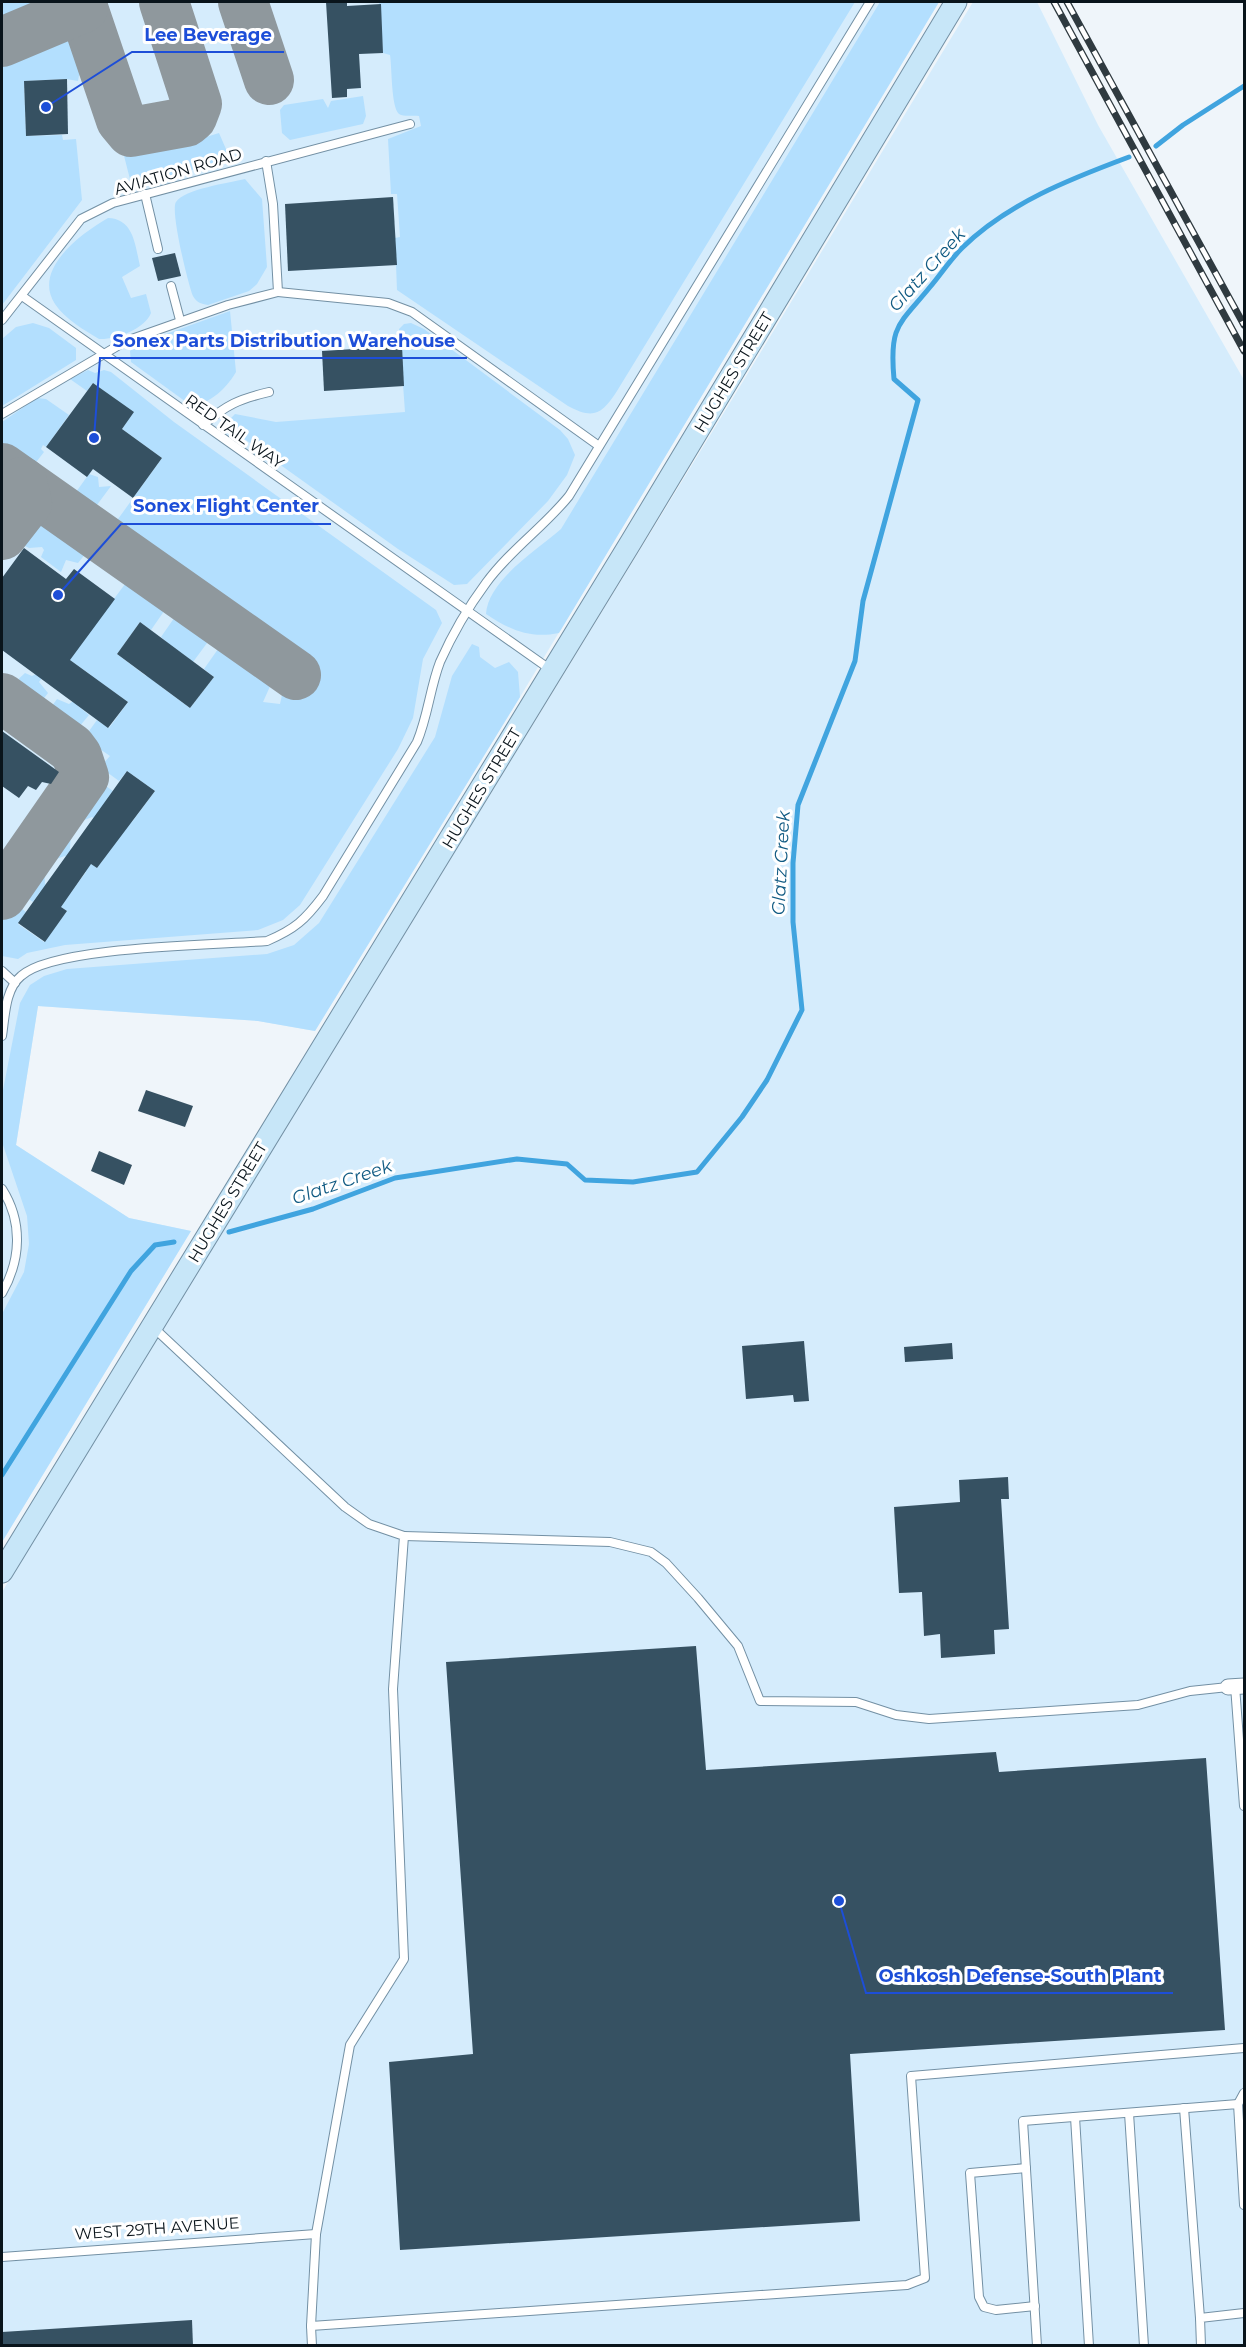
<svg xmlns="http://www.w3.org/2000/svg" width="1246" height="2347" font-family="Montserrat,sans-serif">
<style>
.built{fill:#d5ecfc}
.green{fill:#b3dffe}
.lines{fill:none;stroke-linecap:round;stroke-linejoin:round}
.stream{stroke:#40a4df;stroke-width:5}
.taxiway{stroke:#8f989d;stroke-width:50}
.building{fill:#365162}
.lane-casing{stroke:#7390a4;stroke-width:10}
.street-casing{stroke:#7390a4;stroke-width:17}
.secondary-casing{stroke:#7390a4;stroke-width:23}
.lane{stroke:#fff;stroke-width:8}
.street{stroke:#fff;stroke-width:15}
.secondary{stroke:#c7e6f8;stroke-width:21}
.rail-casing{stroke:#2f3a40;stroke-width:7}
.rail{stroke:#fff;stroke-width:4.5;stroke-dasharray:14;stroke-linecap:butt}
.labels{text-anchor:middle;stroke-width:6;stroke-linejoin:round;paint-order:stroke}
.street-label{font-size:16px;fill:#09141b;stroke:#fff}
.water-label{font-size:18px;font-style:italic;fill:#115b83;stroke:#fff}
.leader{fill:none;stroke:#1d4ed8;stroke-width:2}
.callout-dot{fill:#1d4ed8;stroke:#fff;stroke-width:2}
.callout-label{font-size:18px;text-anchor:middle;font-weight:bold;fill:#1d4ed8;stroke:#fff;stroke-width:6;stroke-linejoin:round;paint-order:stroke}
</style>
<rect width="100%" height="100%" fill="#eff5fa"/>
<g class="built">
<path d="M2,2H939L520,697L315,1031L258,1021L38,1006L16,1145L129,1218L191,1231L2,1542Z"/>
<path d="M973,2H1037L1098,125L1244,380V2345H2V1592L728,406Z"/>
</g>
<g class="green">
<path d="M2,2H58L2,28Z"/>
<path d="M379,2H855L617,391C602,414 594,420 568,406L397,290L395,238L400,237L397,194H391L388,139L421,126L419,116C413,115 404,117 399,114C391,107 392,67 390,55L383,53Z"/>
<path d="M880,2H939L559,633C530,639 510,630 486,614C488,580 537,550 561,529Z"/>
<path d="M67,25C73,39 84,54 87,68L80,70L78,81L66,79L24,81L26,136L62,135L63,140L76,139L82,200L2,305V54Z"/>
<path d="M363,96L366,116L363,124L290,140L282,133L280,110L284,105L323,99L328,108L331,101Z"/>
<path d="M195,127L203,129L206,137L219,133L229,156L210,165L132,187L122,148Z"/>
<path d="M245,179L262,199L267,267L257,284L249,291L208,305C201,304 196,302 193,296C188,284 170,210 176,202C184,189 229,183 245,179Z"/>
<path d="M108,218C134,219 135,245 140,266L122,277L131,298L146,294L151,313C145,329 115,340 99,339C84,330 65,319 55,304C32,269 82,233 108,218Z"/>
<path d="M230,311L236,372C226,389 212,401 193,407L131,362L130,351L138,344Z"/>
<path d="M33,323L49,328L76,348V360L2,406V339L16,327Z"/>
<path d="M411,323L424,329L560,430L568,439L575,455L567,475L548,501L467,584L454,585L398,549L229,428L230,419L235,414L276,422L405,412L399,329L404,324Z"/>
<path d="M88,370L95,373L104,370L111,372L174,422L436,610L442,623L423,659L413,718L398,749L300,905L283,920L258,930L65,945L27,953L18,959L2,956V907L8,898L26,912L18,924L44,942L67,911L40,892L33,902L14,889L32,861L44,869L45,884L66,899L86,872L65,856L50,861L39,852L60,824L71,831L70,849L97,868L120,836L92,817L77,823L66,816L93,777L113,791L105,802L132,822L155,791L127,771L119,781L100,767L110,756L84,738L97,720L109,728L128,702L97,680L78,706L89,715L74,733L47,713L57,699L69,704L72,702L91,675L60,653L39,682L48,693L38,706L11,686L25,673L32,676L36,674L65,636L79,646L131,576L169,604L151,630L140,622L117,654L146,676L170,645L161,637L179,611L213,635L193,662L183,654L160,686L190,708L214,677L204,669L223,642L269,675L272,682L263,702L280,704L284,686L293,691L309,667L113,526L162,458L122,429L133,412L93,383L87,391L70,379Z"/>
<path d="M37,398L46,399L69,415L46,447L43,445L41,449L44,452L30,470L2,450V422Z"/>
<path d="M89,474L98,477L99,487L111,486L91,513L71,499Z"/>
<path d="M34,514L47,517L90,548L78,563L66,560L61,572L41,557L44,550L42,547L29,548L9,538L25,519Z"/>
<path d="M472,644L479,647L480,657L495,668L509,662L518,672L520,697L315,1031L258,1021L38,1006L16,1145L129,1218L191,1231L2,1542V1314L24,1272L29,1244L27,1216L2,1142L3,1090L20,1003L30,985L44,976L67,969L267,954L294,945L319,923L435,737L452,676Z"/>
</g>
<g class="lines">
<g class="stream">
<path d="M1156,146L1183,125L1244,86"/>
<path d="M229,1232L313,1209L395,1178L517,1159L567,1164L585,1180L633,1182L697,1172L742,1117L767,1080L802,1010L793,922V863L798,805L855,661L863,601L918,400L894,379C889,325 899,325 930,287C941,274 950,260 962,248C1008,203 1070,179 1129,157"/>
<path d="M2,1475L131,1271L155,1245L174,1242"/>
</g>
<g class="taxiway">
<path d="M81,2L121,120L131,132L186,122L192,117L197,104L164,2"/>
<path d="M243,2L269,80"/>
<path d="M2,42L83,8"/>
<path d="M2,468L296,675"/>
<path d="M2,535L27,503L22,482"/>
<path d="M2,698L71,748L77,756L84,777L2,895"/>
</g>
</g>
<g class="building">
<path d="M326,2H347V6L381,4L383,53L359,54L361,88L347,89V97L332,98Z"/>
<path d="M67,79L68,134L26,136L24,81Z"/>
<path d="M393,197L397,265L288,271L285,204Z"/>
<path d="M175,253L181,276L158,281L152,258Z"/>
<path d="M402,346L404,386L324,391L322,351Z"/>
<path d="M93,383L134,412L122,429L162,458L133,498L93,469L87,477L46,447Z"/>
<path d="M24,548L66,579L74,569L115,599L70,660L128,702L108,728L2,650V578Z"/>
<path d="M140,622L214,677L190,708L117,654Z"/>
<path d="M2,731L59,772L51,784L42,782L36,790L28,786L19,798L2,786Z"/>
<path d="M127,771L155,791L97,868L91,864L61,907L67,911L45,942L18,923Z"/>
<path d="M146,1090L193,1106L185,1127L138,1111Z"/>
<path d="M99,1151L132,1165L124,1185L91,1171Z"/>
<path d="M804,1341L809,1401L794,1402L793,1395L746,1399L742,1346Z"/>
<path d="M952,1343L953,1359L905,1362L904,1347Z"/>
<path d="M1008,1477L1009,1499H1001L1009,1629L994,1630L995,1654L941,1658L940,1634L924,1636L922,1592L899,1593L894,1507L960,1502L959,1480Z"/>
<path d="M696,1646L706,1770L996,1752L999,1772L1206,1758L1225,2030L850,2054L860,2221L400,2250L389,2062L473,2054L446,1662Z"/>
<path d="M192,2320L193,2346H2V2332Z"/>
</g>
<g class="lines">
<defs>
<g id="lane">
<path d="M145,194L158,249"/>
<path d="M171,286L180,320"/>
<path d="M278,292L388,303L412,312L599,446"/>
<path d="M22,296L551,670"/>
<path d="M2,320L81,219L113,203L410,124"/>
<path d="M2,414L126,341L228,305L278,292L273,204L266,161"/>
<path d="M203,425C226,405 239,399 269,392"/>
<path d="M2,971L15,983"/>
<path d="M2,1036C5,1017 5,989 21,976C53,946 216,945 267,941C295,929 305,920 323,896L417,742C428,716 430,688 440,662C452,635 469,606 486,583C510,550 544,527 569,496L870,2"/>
<path d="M2,1189C23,1222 21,1260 2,1293"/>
<path d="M153,1327L345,1507L369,1524L404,1536L393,1689L404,1959L350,2045L316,2234L311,2326"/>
<path d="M404,1536L610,1542L651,1552L666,1563L698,1598L738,1646L760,1701L856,1702L896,1715L929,1719L1138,1705L1190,1691L1228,1687"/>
<path d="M1235,1686L1244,1806"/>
<path d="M1238,2104L1244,2093"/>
<path d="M1184,2108L1200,2318"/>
<path d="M1129,2113L1144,2346"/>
<path d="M1075,2117L1089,2346"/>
<path d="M1026,2168L970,2173L979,2297L984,2307L996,2310L1035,2306"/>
<path d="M2,2257L316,2234"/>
<path d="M312,2346L311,2326L907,2285L925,2278L911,2076L1244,2048"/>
<path d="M1037,2346L1023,2121L1238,2104L1244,2205"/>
<path d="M1201,2346L1200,2318L1244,2313"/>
</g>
<path id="street" d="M1228,1687L1244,1686"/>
<path id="secondary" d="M2,1572L631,542L956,2"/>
</defs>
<use href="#lane" class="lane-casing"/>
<use href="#street" class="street-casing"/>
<use href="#secondary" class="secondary-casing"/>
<use href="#lane" class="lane"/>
<use href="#street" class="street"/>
<use href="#secondary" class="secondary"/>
<defs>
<g id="rail">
<path d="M1054,2L1244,351"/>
<path d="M1067,2L1244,325"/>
</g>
</defs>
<use href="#rail" class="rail-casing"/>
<use href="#rail" class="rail"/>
</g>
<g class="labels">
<g class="street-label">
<text transform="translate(178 171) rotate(-16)" y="6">AVIATION ROAD</text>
<text transform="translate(733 372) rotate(-59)" y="6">HUGHES STREET</text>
<text transform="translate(235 431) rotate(35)" y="6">RED TAIL WAY</text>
<text transform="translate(481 788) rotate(-59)" y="6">HUGHES STREET</text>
<text transform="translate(227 1202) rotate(-59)" y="6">HUGHES STREET</text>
<text transform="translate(157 2228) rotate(-4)" y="6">WEST 29TH AVENUE</text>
</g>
<g class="water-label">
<text transform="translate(927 270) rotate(-48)" y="6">Glatz Creek</text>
<text transform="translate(781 863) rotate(-87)" y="6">Glatz Creek</text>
<text transform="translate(342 1182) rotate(-19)" y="6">Glatz Creek</text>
</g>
</g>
<path class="leader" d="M46 107L132 52H284M94 438L100 358H467M58 595L121 524H331M839 1901L866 1993H1173"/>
<g class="callout-dot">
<circle cx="46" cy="107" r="6"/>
<circle cx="94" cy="438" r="6"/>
<circle cx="58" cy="595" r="6"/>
<circle cx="839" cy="1901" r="6"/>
</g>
<g class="callout-label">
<text x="208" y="41">Lee Beverage</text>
<text x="284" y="347">Sonex Parts Distribution Warehouse</text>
<text x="226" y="512">Sonex Flight Center</text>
<text x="1020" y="1982">Oshkosh Defense-South Plant</text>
</g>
<rect width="1246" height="2347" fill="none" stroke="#09141b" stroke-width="6"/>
</svg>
